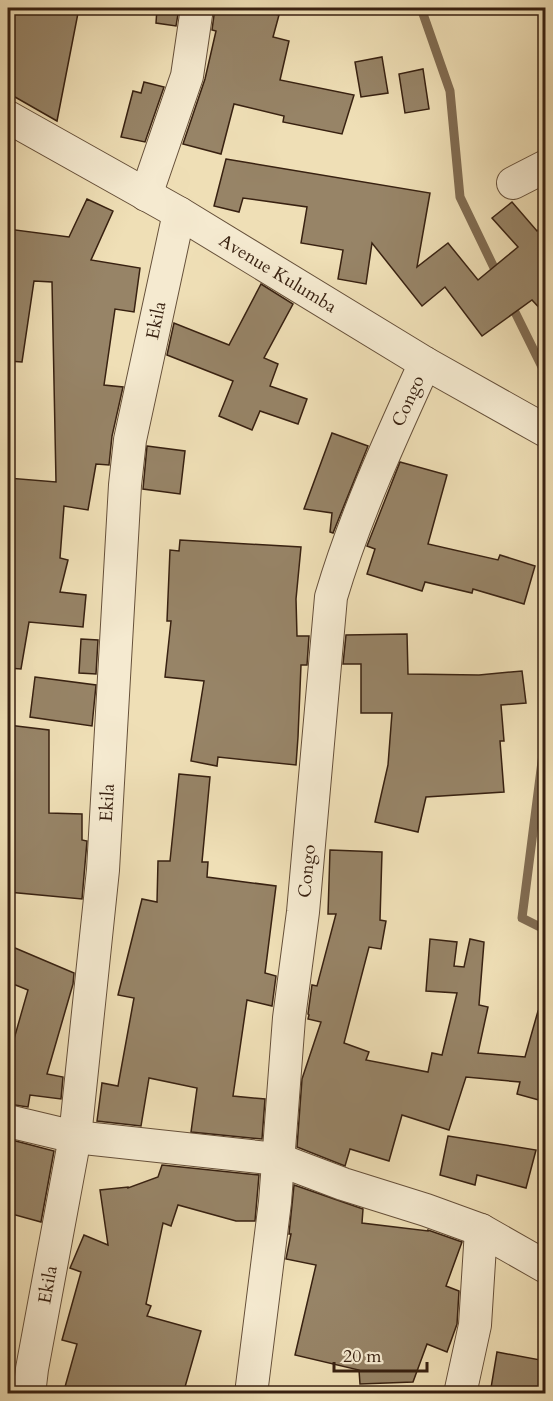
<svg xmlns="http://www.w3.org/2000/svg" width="553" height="1401" font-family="Cardo,serif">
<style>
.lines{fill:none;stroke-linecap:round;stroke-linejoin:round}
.stream{stroke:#816c52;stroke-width:9}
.building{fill:#978467;stroke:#382111;stroke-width:1.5}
.street-casing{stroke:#66503a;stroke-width:34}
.street{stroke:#f5ead0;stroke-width:32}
.labels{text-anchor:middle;stroke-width:4.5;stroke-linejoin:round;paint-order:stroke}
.street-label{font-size:18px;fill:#382111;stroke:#f5ead0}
</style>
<rect width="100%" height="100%" fill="#efdfb6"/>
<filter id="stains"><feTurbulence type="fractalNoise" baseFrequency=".00333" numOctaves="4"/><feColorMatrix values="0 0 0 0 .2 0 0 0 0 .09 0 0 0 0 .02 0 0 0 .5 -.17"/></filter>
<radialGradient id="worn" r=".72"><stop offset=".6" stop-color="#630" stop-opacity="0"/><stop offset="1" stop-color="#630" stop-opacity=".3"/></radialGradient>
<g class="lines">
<g class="stream">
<path d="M421,8L450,91L460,197L498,276"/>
<path d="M510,302L546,375"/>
<path d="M546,707L544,746L522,918L546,930"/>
</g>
</g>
<g class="building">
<path d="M8,8H79L57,121L8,93Z"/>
<path d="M157,8H179L176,26L156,23Z"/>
<path d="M215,8H250L279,15L273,37L289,41L280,80L354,95L342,134L283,122L284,116L234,104L221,154L183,144L205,79L216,31L212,30Z"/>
<path d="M382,57L388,93L361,97L355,62Z"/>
<path d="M423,69L429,109L405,113L399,74Z"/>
<path d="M144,82L164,87L145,142L121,137L133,91L141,93Z"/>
<path d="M226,159L430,193L417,267L448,243L478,280L518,247L492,218L512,202L537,231L546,223V315L532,300L482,336L445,287L422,306L372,243L366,284L338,279L343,250L301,243L307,207L243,198L239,212L214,206Z"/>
<path d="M87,199L113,211L91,260L140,268L134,312L115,309L104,385L123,387L112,436L109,465L96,464L88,510L64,506L60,558L68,560L60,592L86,595L83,627L29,622L21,669L8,668V519L9,497H8V478L56,482L52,282L34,281L22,362L8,361V229L69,237Z"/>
<path d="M261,284L293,304L264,358L278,364L270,386L307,399L298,424L260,411L252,430L219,416L233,381L167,355L174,323L229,345Z"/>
<path d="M332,433L368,446L333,533L330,532L332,513L304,509Z"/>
<path d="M147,446L185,451L180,494L143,489Z"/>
<path d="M400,462L447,475L428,544L498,560L500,555L535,566L524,604L473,589L472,593L425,582L422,591L367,574L375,549L367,546Z"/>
<path d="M180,540L301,547L296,599L297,636H309L307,665H301L298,737L296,765L218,757L217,766L191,761L204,681L165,677L171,621H167L170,550L179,551Z"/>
<path d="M407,634L408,674L479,675L522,671L526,703L501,705L504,741H500L504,792L426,797L418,832L375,822L388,765L392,713H361V664H343L346,635Z"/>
<path d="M81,639L98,640L96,674L79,673Z"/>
<path d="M35,677L96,685L92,726L30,717Z"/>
<path d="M8,725L49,730V813L82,814V840L87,841L82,899L8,892Z"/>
<path d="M179,774L210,777L202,862H208L207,877L276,886L265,973L276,976L272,1006L247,1000L233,1096L265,1099L262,1139L191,1132L197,1088L149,1078L141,1126L97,1121L102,1083L118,1086L134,998L118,995L142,899L157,902L158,861H170Z"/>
<path d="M330,850L382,852L380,920L386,921L381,949L369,947L344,1043L369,1052L366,1060L428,1072L432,1053L442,1055L457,993L426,991L430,939L457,942L454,966L464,967L470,939L484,942L479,1005L488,1007L478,1053L525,1057L538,1011L546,1012V1102L517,1094L520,1082L466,1077L449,1130L402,1115L389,1161L350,1149L345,1166L297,1147L302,1079L321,1022L308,1019L309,1015L308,1014L312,985L317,986L336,914H328Z"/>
<path d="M8,945L74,973L73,984L47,1074L63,1077L61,1099L30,1095L28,1107L8,1104V1060L28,990L8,982Z"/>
<path d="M448,1136L536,1150L526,1188L477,1175L475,1185L440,1175Z"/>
<path d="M8,1139L54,1151L41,1222L8,1213V1169L13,1148L8,1147Z"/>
<path d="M162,1165L259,1175L255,1221H236L178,1205L171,1226L163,1223L146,1304L151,1306L147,1316L201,1331L183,1394H63L77,1344L62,1340L81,1272L70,1268L84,1235L108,1245L100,1190L128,1187V1188L158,1177Z"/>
<path d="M294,1185L363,1209L362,1223L428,1231V1230L462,1242L446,1286L459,1291L457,1324L447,1352L427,1344L413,1382L360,1384L359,1370L295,1355L316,1265L286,1259L291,1234H289Z"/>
<path d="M497,1352L546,1361V1394H490Z"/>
</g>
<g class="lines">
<defs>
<g id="street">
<path id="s1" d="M8,117L179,213L425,363L546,431"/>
<path d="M513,183L546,166"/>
<path d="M146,195L187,76L197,8"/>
<path d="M8,1121L75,1137L277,1159L343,1184L426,1210L481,1230L546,1267"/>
<path id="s2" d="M29,1394L32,1369L75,1137L103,870L125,485L130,440L179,213"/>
<path id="s3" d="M251,1394L275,1202L289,1018L303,912L331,597C355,516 390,440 425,363"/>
<path d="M460,1394L475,1325L481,1230"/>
</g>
</defs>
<use href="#street" class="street-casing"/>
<use href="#street" class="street"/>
</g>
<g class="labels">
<g class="street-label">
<text dy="6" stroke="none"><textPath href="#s1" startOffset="312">Avenue Kulumba</textPath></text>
<text dy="6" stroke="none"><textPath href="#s2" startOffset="1083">Ekila</textPath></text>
<text dy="6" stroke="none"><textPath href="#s3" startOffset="1012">Congo</textPath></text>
<text dy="6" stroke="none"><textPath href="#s2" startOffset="597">Ekila</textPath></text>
<text dy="6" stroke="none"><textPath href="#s3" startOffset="526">Congo</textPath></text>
<text dy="6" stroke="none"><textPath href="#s2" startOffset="111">Ekila</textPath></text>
</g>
</g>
<rect width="553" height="1401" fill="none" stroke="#efdfb6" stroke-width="30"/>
<rect x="9" y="9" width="535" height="1383" fill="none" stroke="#382111" stroke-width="3"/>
<rect x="15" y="15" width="523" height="1371" fill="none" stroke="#382111" stroke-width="1.5"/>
<path d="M334 1362v9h93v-9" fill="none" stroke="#382111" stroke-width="3"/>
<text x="343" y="1362" font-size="18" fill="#382111" stroke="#f5ead0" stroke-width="4.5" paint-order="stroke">20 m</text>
<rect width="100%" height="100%" filter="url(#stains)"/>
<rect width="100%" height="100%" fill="url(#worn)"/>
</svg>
